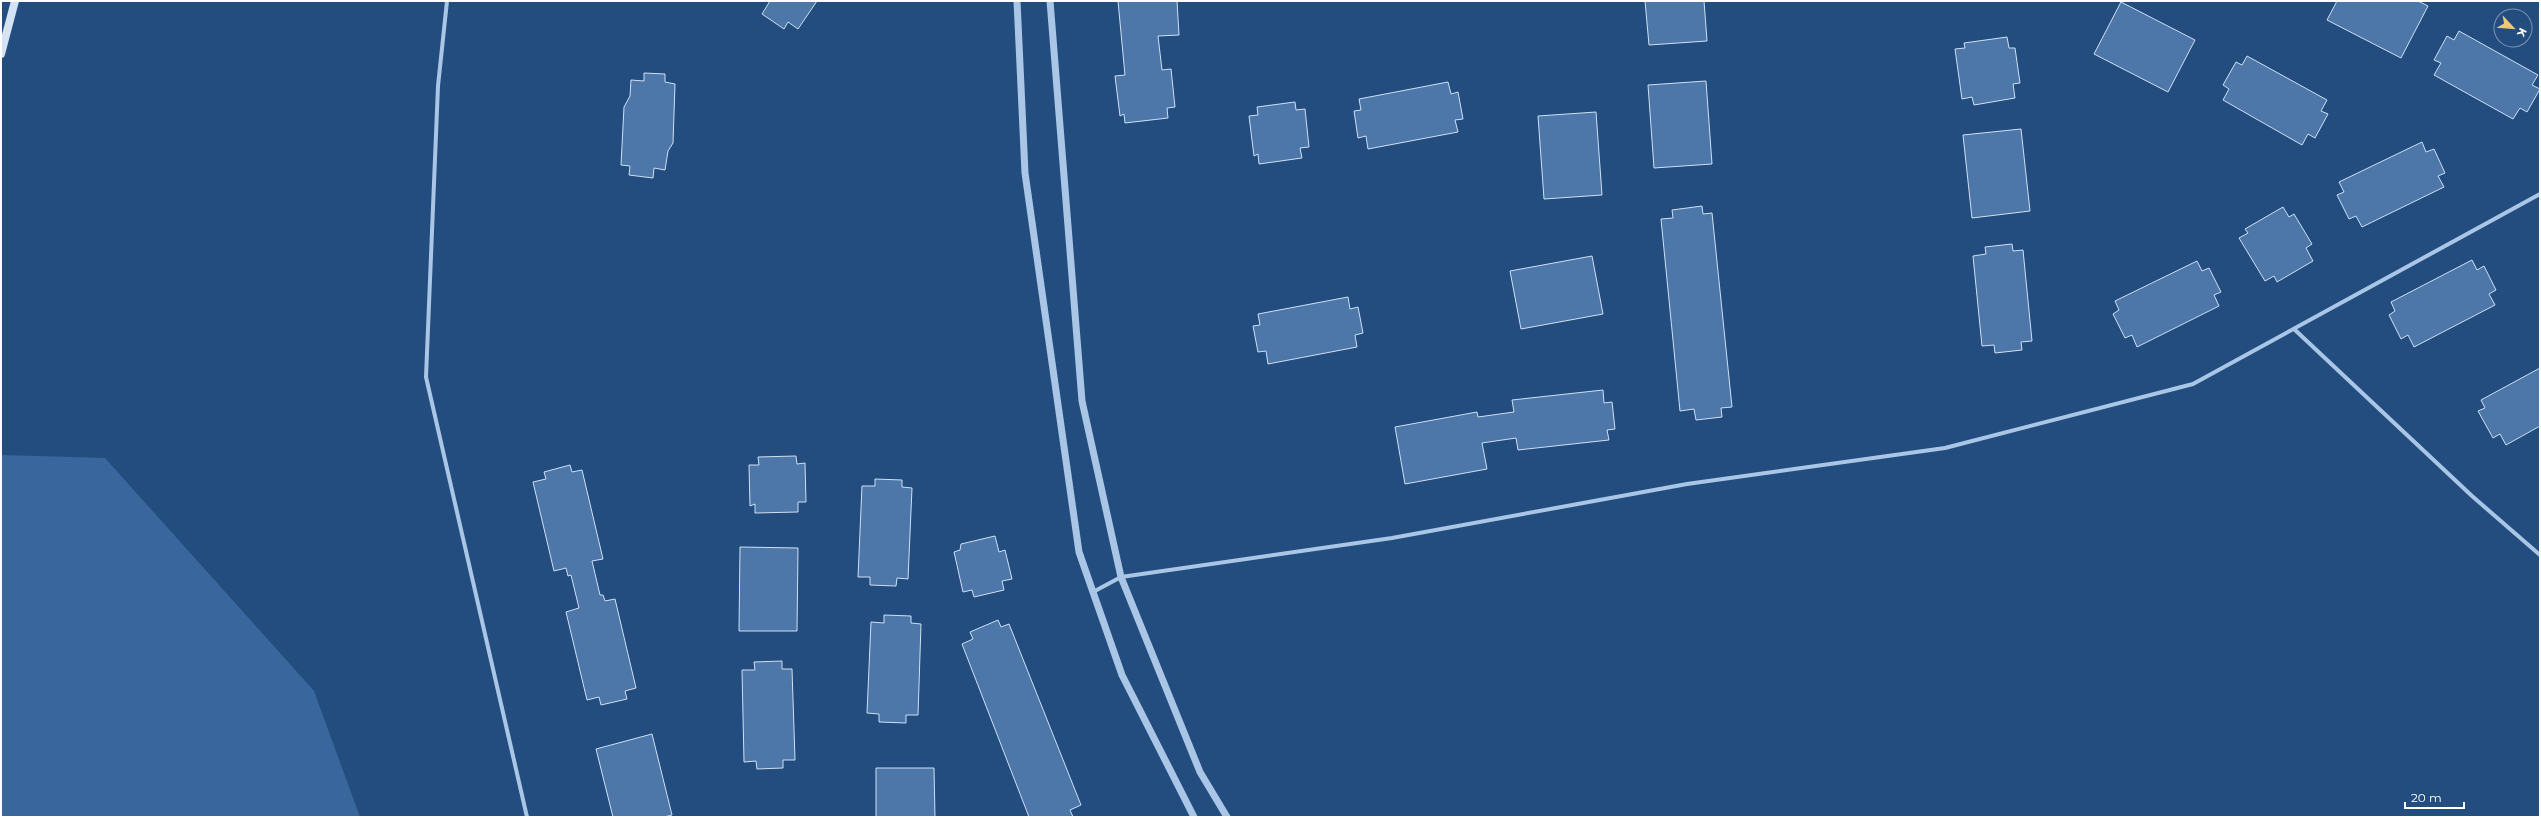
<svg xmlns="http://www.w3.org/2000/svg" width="2541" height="818" font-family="Montserrat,sans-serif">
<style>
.green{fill:#39679d}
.building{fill:#4c77a8;stroke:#cee0f5}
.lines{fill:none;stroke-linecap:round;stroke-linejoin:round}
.minor{stroke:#aac6e6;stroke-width:4}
.tertiary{stroke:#aac6e6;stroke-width:7}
.secondary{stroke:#d4e3f6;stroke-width:8}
</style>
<rect width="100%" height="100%" fill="#244d7f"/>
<path class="green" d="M1,455L105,458L314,691L360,817H1Z"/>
<g class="building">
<path d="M770,1H817L798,29L788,22L784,29L762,14Z"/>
<path d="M1118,1H1177L1179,35L1158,36L1162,70L1171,69L1175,107L1167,108L1168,118L1125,123L1124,114L1120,116L1115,76L1125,75Z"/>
<path d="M1645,1H1704L1707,41L1649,45Z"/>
<path d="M2337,1H2418L2428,6L2401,58L2327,20Z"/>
<path d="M2121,2L2195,40L2168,92L2094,54Z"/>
<path d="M2459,31L2538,75L2532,85L2540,89L2527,112L2520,108L2513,119L2434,75L2441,63L2434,60L2447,36L2454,40Z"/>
<path d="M2007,37L2009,48H2015L2020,83L2013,84L2015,98L1974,105L1972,97L1962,99L1955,49L1965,48L1964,43Z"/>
<path d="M2247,56L2327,100L2321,111L2328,114L2315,138L2308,134L2302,145L2223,100L2229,89L2223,85L2236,62L2242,65Z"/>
<path d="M644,73L665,74V82L675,84L673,143L668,151L665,170L654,168L653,178L629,175L630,166L621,165L624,107L630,96L631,80L644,81Z"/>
<path d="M1706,81L1712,164L1654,168L1648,85Z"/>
<path d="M1448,82L1451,94L1458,92L1463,119L1455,120L1458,132L1368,149L1366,136L1358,138L1354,111L1361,110L1359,99Z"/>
<path d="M1295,102L1296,110L1305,109L1309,147L1300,148L1302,158L1259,164L1258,154L1254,156L1249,116L1258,115L1257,107Z"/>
<path d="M1596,112L1602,195L1544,199L1538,116Z"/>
<path d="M2021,129L2030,211L1972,218L1963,135Z"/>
<path d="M2422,142L2426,152L2434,149L2445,173L2438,176L2444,187L2362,227L2356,216L2349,219L2337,195L2344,192L2339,182Z"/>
<path d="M1702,206L1703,214L1712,213L1732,407L1721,408L1722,417L1696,420L1694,409L1680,411L1661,219L1673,218L1672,210Z"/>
<path d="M2283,207L2289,217L2294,214L2312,244L2306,248L2313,261L2277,282L2274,276L2265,281L2239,238L2248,233L2245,229Z"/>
<path d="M2012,244L2013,251L2023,250L2032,341L2021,342L2022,350L1995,353L1994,345L1982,346L1973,256L1986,254L1985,247Z"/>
<path d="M1592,256L1603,314L1521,329L1510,271Z"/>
<path d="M2472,260L2477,270L2484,266L2496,290L2489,294L2495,305L2414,347L2408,335L2401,339L2389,315L2395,311L2391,302Z"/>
<path d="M2197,261L2202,271L2209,268L2221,292L2214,295L2219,306L2137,347L2132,335L2125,338L2113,314L2119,310L2115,301Z"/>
<path d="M1348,297L1350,309L1358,307L1363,333L1355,335L1357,347L1268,364L1266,351L1258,352L1253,326L1260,325L1258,314Z"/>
<path d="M2540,368V426L2506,445L2500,434L2493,438L2478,411L2485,408L2481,400Z"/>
<path d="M1603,390L1604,403L1612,402L1615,429L1607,430L1609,440L1518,450L1516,438L1482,443L1487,469L1405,484L1395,427L1477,412L1478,417L1514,412L1512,400Z"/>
<path d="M796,456L797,464L805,463L806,502H798V512L755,513V504L750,506L749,465H759L758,457Z"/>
<path d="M570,465L572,472L582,470L603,559L592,561L600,595H603L605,601L615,599L636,688L625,691L627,699L601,705L599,697L587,700L566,612L579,608L571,575L568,576L566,568L554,571L533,482L546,479L544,472Z"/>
<path d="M875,479L902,480V487L912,488L908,579L897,578L896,586L870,585V577H858L862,486H875Z"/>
<path d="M995,536L999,552L1005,550L1012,579L1002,581L1004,590L974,597L972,590L963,592L954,552L960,550L961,544Z"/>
<path d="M740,547L798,548L797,631H739Z"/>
<path d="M884,615L911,616V623L921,624L918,715H906V723L879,722V714L867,713L871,622L884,623Z"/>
<path d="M998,620L1001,627L1009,624L1081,805L1070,810L1073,817H1029L962,644L973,639L970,632Z"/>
<path d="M782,661V669H792L795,760H783V768L757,769L756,761L744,762L742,670H755L754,662Z"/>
<path d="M652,734L672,815L664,817H613L596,749Z"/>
<path d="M876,768H934L935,817H876Z"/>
</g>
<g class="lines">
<g class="minor">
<path d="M447,1L438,86L426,377L527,817"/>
<path d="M2294,329L2472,496L2540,555"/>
<path d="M1093,592L1121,577L1392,538L1687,484L1945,448L2193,384L2540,194"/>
</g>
<g class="tertiary">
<path d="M1017,1L1025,173L1079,552L1122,675L1194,817"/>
<path d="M1050,1L1082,401L1121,577L1200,772L1227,817"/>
</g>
<path class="secondary" d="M1,54L15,1"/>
</g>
<rect width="2541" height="818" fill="none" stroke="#ffffff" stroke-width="4"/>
<g transform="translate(2513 28) rotate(116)"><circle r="19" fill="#244d7f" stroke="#7c94b2"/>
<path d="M0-3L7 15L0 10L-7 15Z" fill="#f0c96e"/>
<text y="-6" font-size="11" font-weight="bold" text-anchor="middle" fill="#ffffff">K</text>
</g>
<path d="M2405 802v6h59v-6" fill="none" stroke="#ffffff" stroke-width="2"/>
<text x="2411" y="802" font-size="12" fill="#ffffff" stroke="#244d7f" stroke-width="3" paint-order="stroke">20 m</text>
</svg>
